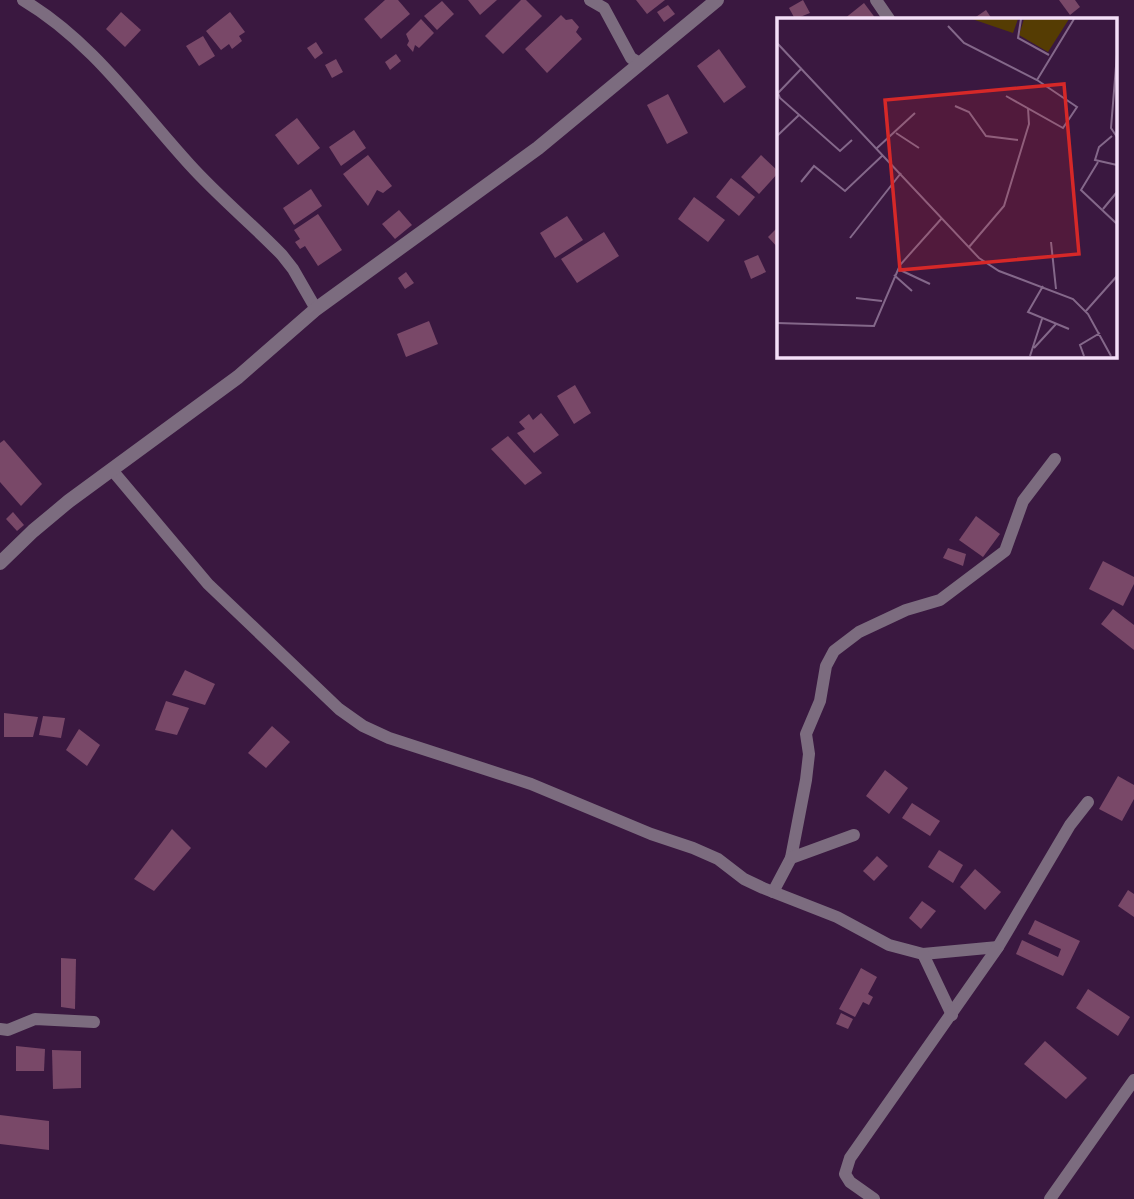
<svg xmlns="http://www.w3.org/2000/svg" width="1134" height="1199" font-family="Ubuntu,sans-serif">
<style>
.building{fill:#794868}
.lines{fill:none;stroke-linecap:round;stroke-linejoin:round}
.minor{stroke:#7c6c7f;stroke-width:12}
.tertiary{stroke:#7c6c7f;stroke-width:14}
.inset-road{fill:none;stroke:#84688a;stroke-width:2}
.view{fill:#d62828;fill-opacity:0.15;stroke:#d62828;stroke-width:3.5}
.inset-edge{fill:none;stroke:#f4dff8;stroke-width:3.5}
</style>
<rect width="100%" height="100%" fill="#3a1840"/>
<g class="building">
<path d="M385,0H398L410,14L381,39L364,19Z"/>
<path d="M468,0H497L480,15Z"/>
<path d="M521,0H526L542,16L503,54L485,36Z"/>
<path d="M636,0H665L647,14Z"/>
<path d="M803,0L810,13L795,19L789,8Z"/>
<path d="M1059,0H1075L1080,7L1070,15Z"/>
<path d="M442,1L454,14L437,30L424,16Z"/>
<path d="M864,3L876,19H844Z"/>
<path d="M668,5L675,14L664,22L657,12Z"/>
<path d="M986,10L992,19H973Z"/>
<path d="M121,12L141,30L125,47L106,29Z"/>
<path d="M230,12L245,32L239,36L242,41L232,49L229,44L221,50L206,31Z"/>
<path d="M561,15L566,20L572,19L579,27L576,32L582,39L547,73L525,49Z"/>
<path d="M421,19L434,33L419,48L415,45L413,52L407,45L409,41L406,34Z"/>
<path d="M203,36L215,56L199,66L186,46Z"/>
<path d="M316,42L323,53L315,59L307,48Z"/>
<path d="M719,49L746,87L724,103L697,66Z"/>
<path d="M396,54L401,61L390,70L385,62Z"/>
<path d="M336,59L343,72L332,78L325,65Z"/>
<path d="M668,94L688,133L667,144L647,105Z"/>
<path d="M297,118L320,148L298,165L275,135Z"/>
<path d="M354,130L366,148L341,166L329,147Z"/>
<path d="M368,155L392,186L383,193L377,190L368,206L343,174Z"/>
<path d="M761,155L779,172L759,194L741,177Z"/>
<path d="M731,178L755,197L739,216L716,197Z"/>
<path d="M311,189L322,206L294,225L283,208Z"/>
<path d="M694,197L725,220L708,242L678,219Z"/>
<path d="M399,210L412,225L395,239L382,224Z"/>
<path d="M318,214L342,250L318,266L305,246L300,249L295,242L300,239L294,230Z"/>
<path d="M567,216L583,240L555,258L540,233Z"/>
<path d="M779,226V249L768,237Z"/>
<path d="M604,232L619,256L577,283L561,259Z"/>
<path d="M758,255L766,272L751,279L744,261Z"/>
<path d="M406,272L414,283L405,289L398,278Z"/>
<path d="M429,321L438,344L406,357L397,334Z"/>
<path d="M575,385L591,413L574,424L557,396Z"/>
<path d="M541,413L559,435L534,453L517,433L525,429L519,422L529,414L533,420Z"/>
<path d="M508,436L542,473L525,485L491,449Z"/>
<path d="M4,440L42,484L21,506L0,482V443Z"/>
<path d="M13,512L24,525L17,531L6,519Z"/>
<path d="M976,516L1000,534L983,557L959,540Z"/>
<path d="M948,548L966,554L963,566L943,558Z"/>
<path d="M1103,561L1134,577V584L1123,606L1089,589Z"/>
<path d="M1113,609L1134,625V650L1101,624Z"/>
<path d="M185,670L215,684L205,705L172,695Z"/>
<path d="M166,701L189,708L177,735L155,730Z"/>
<path d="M4,713L38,717L33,737H4Z"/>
<path d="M43,716L65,718L61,738L39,735Z"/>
<path d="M272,726L290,742L266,768L248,753Z"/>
<path d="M79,729L100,745L87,766L66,750Z"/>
<path d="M885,770L908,788L889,814L866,796Z"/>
<path d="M1118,776L1134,785V799L1122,821L1099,809Z"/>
<path d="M912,803L940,821L930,836L902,818Z"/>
<path d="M172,829L191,848L154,891L134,879Z"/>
<path d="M939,850L963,865L953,883L928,867Z"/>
<path d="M877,856L888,866L874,881L863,871Z"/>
<path d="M975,869L1001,892L985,910L960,887Z"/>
<path d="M1128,890L1134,894V917L1118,906Z"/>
<path d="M922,901L936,911L921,929L909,918Z"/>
<path d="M1035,920L1080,941L1063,976L1016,954L1022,940L1058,957L1061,949L1028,934Z"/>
<path d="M61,958L76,959L75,1009L61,1007Z"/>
<path d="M861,968L877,977L868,994L873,997L869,1005L863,1002L855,1017L839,1009Z"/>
<path d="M1088,989L1130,1017L1118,1036L1076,1008Z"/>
<path d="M841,1013L853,1019L848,1029L836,1024Z"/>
<path d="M1045,1041L1087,1078L1066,1099L1024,1064Z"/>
<path d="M16,1046L45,1049L44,1071H16Z"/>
<path d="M52,1050L81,1051V1088L53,1089Z"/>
<path d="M0,1115L49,1121V1150L0,1144Z"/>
</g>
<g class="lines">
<g class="minor">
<path d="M23,0C92,41 137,107 190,165C219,197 252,224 282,255L293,269L316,309"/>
<path d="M590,0L604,8L631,58L641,64"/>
<path d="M876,0L889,19"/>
<path d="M112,470L208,584L339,709L363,726L389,738L531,784L651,834L693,848L718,859L744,879L763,888L837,917L889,945L923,954L998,947"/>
<path d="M791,858L806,780L809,754L806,734L820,701L826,666L834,651L859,632L906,610L940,600L1005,551L1023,501L1055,459"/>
<path d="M773,892L791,858L854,835"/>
<path d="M923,954L952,1015"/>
<path d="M0,1029L8,1030L35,1019L94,1022"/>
<path d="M874,1199L850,1182L845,1174L850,1158L998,947L1070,825L1088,802"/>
<path d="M1050,1199L1134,1080"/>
</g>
<path class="tertiary" d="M0,563L33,531L69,501L238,377L316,309L538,148L717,0"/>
</g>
<g transform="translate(777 18)">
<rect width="340" height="340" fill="#3a1840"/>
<path d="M195,1H241L236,15ZM247,1H292L271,34L242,17Z" fill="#553c03"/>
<path class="inset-road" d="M244,1L241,20L272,37M171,8L187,25L260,62L300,89L286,110L229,78M0,25L202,240L222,253L296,281L311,296L334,338M340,36L334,110L340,119M25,50L1,75L3,80L63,133L75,122M260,62L297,1M178,88L192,94L209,118L241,122M119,115L142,130M0,118L22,97M335,118L322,129L318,142L340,147M100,130L138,95M321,144L304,172L340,206M24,164L37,148L68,173L106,137M326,191L340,174M73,220L124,155M274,224L279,271M192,229L227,188L252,106L251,90M121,251L153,266M117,257L135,273M266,268L251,294L292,311M79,280L105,283M308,294L340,258M0,305L97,308L123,247L165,200M257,330L279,306M253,338L265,301M307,338L303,327L323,315"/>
<path class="view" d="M287,66L302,236L123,252L108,82Z"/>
<rect width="340" height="340" class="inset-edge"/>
</g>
</svg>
